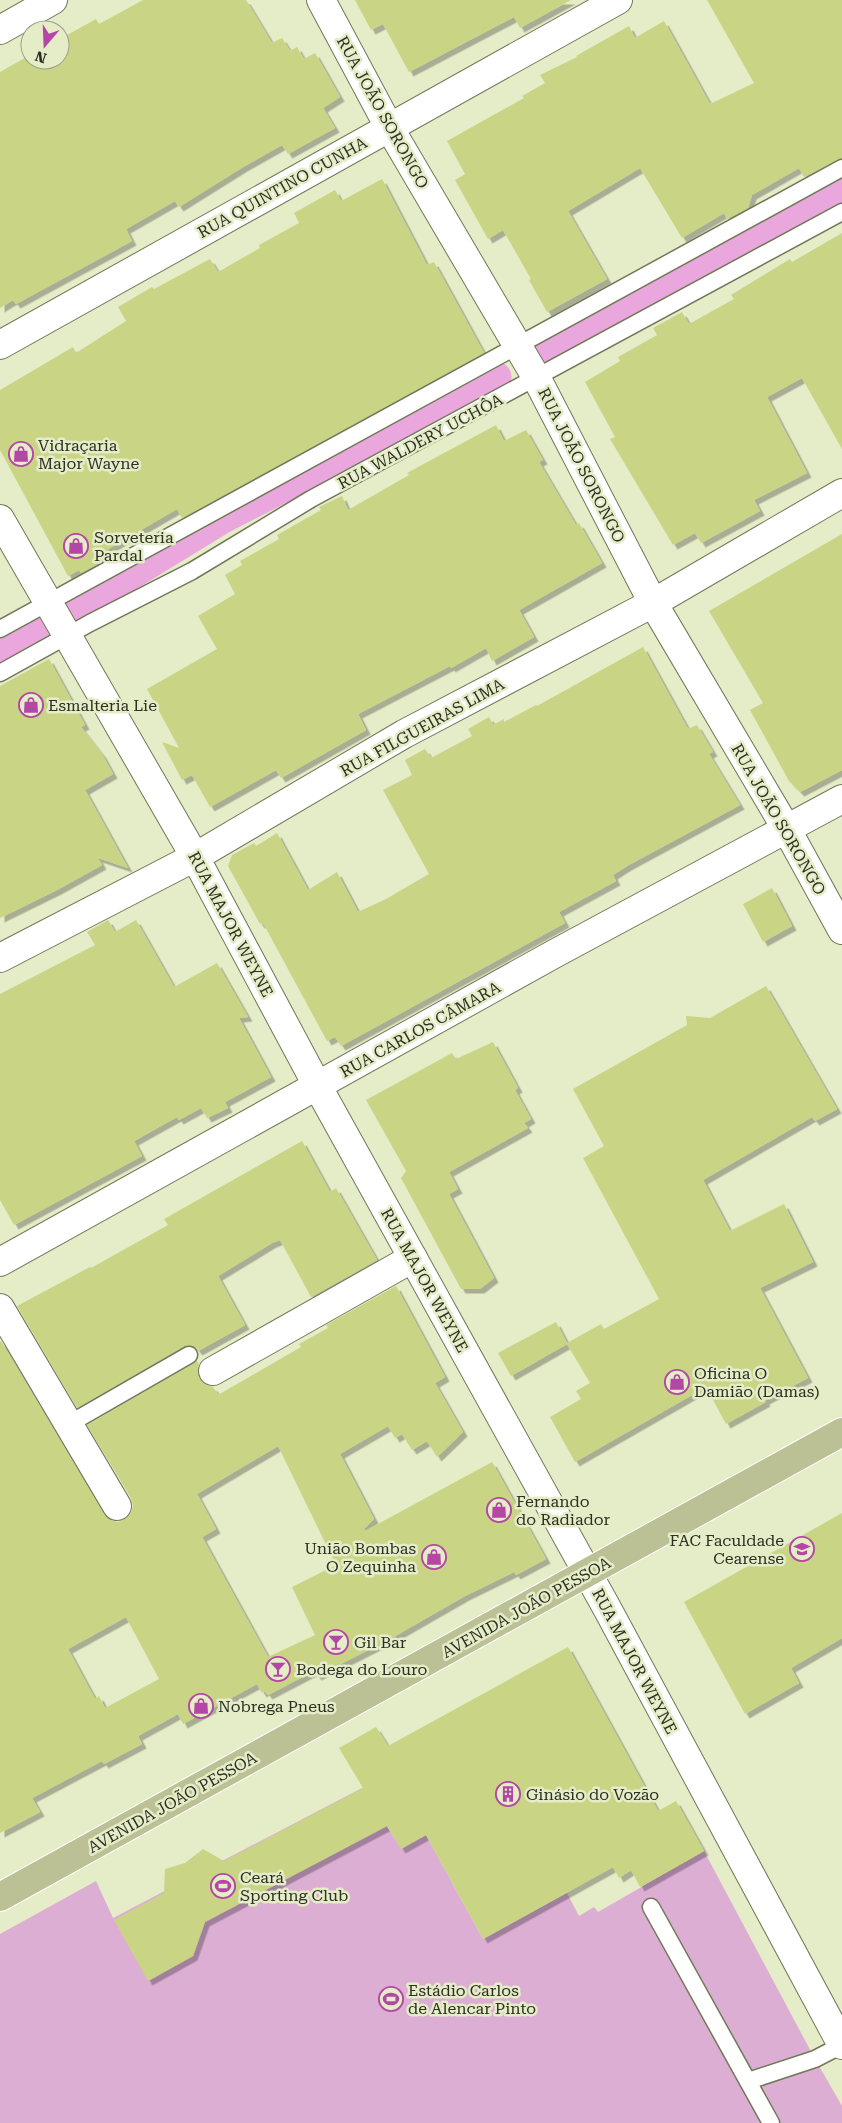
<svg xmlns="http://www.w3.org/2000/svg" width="842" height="2123" font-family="'Roboto Serif',serif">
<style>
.green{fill:#dcaed3}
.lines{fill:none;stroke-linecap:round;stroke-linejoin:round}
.canal{stroke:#eaa7de;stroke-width:31}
.building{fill:#c9d584;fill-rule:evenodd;filter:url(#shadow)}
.service-casing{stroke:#727857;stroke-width:19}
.minor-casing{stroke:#727857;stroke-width:30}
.primary-casing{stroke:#fff;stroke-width:30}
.service{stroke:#fff;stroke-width:16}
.minor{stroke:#fff;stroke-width:28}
.primary{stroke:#bbc194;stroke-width:28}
.labels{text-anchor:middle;stroke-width:5;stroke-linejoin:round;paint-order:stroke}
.street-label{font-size:16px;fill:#2d2f22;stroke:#e5ecc8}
.poi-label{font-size:16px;fill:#2d2f22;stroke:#e5ecc8;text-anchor:start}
</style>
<defs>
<filter id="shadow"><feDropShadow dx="4.5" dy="4.5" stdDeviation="0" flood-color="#0004"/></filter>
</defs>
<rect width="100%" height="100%" fill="#e5ecc8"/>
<path class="green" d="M362,1788L401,1848L426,1835L483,1939L567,1893L579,1916L594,1907L598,1912L704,1851L815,2059L842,2106V2123H0V1934L96,1881L113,1918Z"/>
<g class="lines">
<g class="canal">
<path d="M549,350L842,190"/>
<path d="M0,651L35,633L221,519L496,377"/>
</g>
</g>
<g class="building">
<path d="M143,0H246L272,43L282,38L290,51L297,47L304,59L315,53L340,97L323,108L335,128L288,154L282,145L243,167L179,207L175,201L126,229L132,241L16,304L13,300L0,308V72L30,55V60H60V39L96,19L99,24Z"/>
<path d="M355,0H571L520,28L514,17L409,72L383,24L371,30Z"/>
<path d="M707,0H842V158L804,177L799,168L752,195L748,208L727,219L724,213L682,238L640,168L568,211L607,279L547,312L529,280L531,279L503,230L488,239L455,180L465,174L447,141L524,98L522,96L545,83L540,75L577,57L576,56L629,26L635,38L664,21L710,104L754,83Z"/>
<path d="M382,179L427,265L434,262L484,353L182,518L177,509L98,555L101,562L81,573L79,570L68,576L0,450V390L73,347L76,353L126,321L118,307L152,287L154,289L210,259L218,272L260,248L259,245L299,223L294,213L335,190L341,201Z"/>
<path d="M842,233V449L802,378L767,397L807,473L754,500L760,511L701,543L695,533L673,545L610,439L615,437L585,382L620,361L618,357L657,335L653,328L682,312L689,324L734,299L731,295L790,259L792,262Z"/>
<path d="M496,425L504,441L526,430L543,460L539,462L576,525L579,523L602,563L519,610L534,637L492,661L486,648L451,668L450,666L358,714L366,730L281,778L276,770L210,807L192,775L182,780L162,742L179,748L147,689L217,649L198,616L235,594L225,575L242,565L240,561L279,539L277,535L321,510L319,507L342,496L348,510L409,475L407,473Z"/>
<path d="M842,534V770L800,792L789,781L750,710L763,703L709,611Z"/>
<path d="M643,647L688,729L697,725L713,752L709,754L740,805L627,866L613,875L616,881L559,912L565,923L341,1046L335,1037L327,1041L263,923L260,924L228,866L232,855L254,843L256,846L277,833L308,890L337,872L358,912L386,899L429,874L383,790L412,775L405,760L425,749L431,758L472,736L468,729L489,717L493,725L504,719V722L536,705L537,706Z"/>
<path d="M49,659L85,725L81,727L102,754L113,774L85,790L128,868L98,858L102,865L57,890L0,918V686Z"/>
<path d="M772,888L792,926L763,942L743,904Z"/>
<path d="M108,920L115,932L136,920L174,987L217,963L248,1017L239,1018L271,1077L225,1102L228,1108L207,1118L201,1108L179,1120L177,1117L134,1141L142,1156L14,1225L0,1200V994L95,945L87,932Z"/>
<path d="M766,986L837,1109L815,1121L812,1117L703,1180L730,1231L784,1204L813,1262L760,1288L808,1378L765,1400L766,1402L726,1424L706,1387L575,1462L550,1417L581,1399L576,1391L590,1383L567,1344L511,1376L498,1353L556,1322L567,1343L601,1324L604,1329L659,1299L583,1158L604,1146L573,1089L687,1025L686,1016L710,1018Z"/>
<path d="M493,1042L518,1088L515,1090L531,1119L524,1123L528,1128L449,1172L458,1189L449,1194L494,1278L480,1289H461L401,1178L406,1171L366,1100L452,1053L456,1059Z"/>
<path d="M302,1141L330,1192L336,1188L377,1260L311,1297L280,1240L272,1243L218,1276L245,1325L198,1351L194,1346H184L77,1408L17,1306L90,1267L91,1268L168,1225L164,1219Z"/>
<path d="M396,1286L445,1377L435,1383L463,1432L437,1457L427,1441L412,1450L402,1434L395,1438L388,1426L340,1454L374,1519L364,1529L365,1531L492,1462L546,1559L516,1575L514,1572L465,1596L390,1639L317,1676L314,1671L268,1695L265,1691L262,1693L257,1684L183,1724L178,1714L138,1736L142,1744L104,1764L102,1761L32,1798L40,1812L0,1833V1342L1,1341L104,1514L110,1520L118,1522L125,1519L131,1513L133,1506L131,1498L87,1425L197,1361L199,1364L197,1371L200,1379L206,1385L213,1387L218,1395L301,1347L299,1344L328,1328L326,1325ZM278,1446L336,1565L292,1587L315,1635L268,1657L202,1537L216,1529L197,1494ZM126,1617L159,1679L105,1708L99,1696L95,1699L68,1649Z"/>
<path d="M842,1513V1638L791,1668L799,1683L745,1714L684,1602Z"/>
<path d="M568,1647L658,1811L676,1801L704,1851L640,1887L631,1870L619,1878L613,1867L483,1939L426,1835L401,1849L387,1826L205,1922L193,1956L148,1981L114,1920L164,1893L165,1869L185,1863L203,1849L224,1861L363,1788L339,1748L376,1727L388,1746Z"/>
</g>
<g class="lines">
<defs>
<g id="service">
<path d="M0,629L842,168"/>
<path d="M0,673L90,623L192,571L311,499L842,212"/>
<path d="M69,1424L189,1355"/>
<path d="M651,1907L771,2123"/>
<path d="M748,2081L815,2059L842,2045"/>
</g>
<g id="minor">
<path d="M321,0L389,127L536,377L653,603L786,828L842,930"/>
<path d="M0,30L53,0"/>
<path d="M0,345L618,0"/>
<path d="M0,519L195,857L318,1087L608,1610L842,2045"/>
<path d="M0,958L195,857L404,734L653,603L842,493"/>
<path d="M0,1262L554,954L842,799"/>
<path d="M0,1308L117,1506"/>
<path d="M213,1371L413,1258"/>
</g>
<path id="primary" d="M0,1897L842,1432"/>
</defs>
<use href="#service" class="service-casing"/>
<use href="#minor" class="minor-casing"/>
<use href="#primary" class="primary-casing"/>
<use href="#service" class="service"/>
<use href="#minor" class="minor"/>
<use href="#primary" class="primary"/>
</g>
<defs>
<symbol id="shop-ring" viewBox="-11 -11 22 22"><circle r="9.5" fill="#e5ecc8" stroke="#b447a6" stroke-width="1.5"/><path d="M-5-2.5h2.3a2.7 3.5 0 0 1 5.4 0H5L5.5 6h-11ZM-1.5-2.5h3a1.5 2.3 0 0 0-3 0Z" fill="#b447a6"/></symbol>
<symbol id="university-ring" viewBox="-11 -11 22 22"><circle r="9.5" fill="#e5ecc8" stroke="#b447a6" stroke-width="1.5"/><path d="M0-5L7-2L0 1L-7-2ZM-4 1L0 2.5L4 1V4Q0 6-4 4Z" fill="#b447a6"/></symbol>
<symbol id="bar-ring" viewBox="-11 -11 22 22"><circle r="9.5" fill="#e5ecc8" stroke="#b447a6" stroke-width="1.5"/><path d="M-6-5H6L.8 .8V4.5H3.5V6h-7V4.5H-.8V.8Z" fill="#b447a6"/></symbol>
<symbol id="building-ring" viewBox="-11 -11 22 22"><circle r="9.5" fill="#e5ecc8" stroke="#b447a6" stroke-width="1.5"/><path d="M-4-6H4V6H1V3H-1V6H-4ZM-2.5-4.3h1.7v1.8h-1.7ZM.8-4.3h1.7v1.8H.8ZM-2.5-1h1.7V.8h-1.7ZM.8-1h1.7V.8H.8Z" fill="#b447a6"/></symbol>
<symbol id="stadium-ring" viewBox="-11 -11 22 22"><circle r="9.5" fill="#e5ecc8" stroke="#b447a6" stroke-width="1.5"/><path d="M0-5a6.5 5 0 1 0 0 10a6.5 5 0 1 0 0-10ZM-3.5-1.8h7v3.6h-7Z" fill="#b447a6"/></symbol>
</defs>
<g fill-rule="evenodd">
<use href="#shop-ring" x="7" y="440" width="28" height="28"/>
<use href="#shop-ring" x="62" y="532" width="28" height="28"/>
<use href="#shop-ring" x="17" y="691" width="28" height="28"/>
<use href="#shop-ring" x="663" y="1368" width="28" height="28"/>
<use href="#shop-ring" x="485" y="1496" width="28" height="28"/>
<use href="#university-ring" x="788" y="1535" width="28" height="28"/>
<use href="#shop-ring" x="420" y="1543" width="28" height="28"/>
<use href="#bar-ring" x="322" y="1628" width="28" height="28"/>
<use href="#bar-ring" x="264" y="1655" width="28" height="28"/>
<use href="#shop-ring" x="187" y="1692" width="28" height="28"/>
<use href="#building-ring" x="494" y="1780" width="28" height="28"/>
<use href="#stadium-ring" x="209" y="1872" width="28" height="28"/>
<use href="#stadium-ring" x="377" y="1985" width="28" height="28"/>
</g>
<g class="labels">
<g class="street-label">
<text transform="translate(383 112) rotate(61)" y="6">RUA JOÃO SORONGO</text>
<text transform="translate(282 187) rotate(-29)" y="6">RUA QUINTINO CUNHA</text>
<text transform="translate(420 441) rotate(-28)" y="6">RUA WALDERY UCHÔA</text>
<text transform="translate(582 465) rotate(63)" y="6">RUA JOÃO SORONGO</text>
<text transform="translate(422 727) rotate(-29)" y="6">RUA FILGUEIRAS LIMA</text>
<text transform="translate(779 819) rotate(60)" y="6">RUA JOÃO SORONGO</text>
<text transform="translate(231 924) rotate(62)" y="6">RUA MAJOR WEYNE</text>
<text transform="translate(420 1029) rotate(-29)" y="6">RUA CARLOS CÂMARA</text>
<text transform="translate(425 1280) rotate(61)" y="6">RUA MAJOR WEYNE</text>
<text transform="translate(526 1607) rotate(-29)" y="6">AVENIDA JOÃO PESSOA</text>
<text transform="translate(635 1661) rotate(62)" y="6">RUA MAJOR WEYNE</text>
<text transform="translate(172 1802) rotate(-29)" y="6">AVENIDA JOÃO PESSOA</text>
</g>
<g class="poi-label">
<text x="38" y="451">Vidraçaria<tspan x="38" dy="18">Major Wayne</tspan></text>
<text x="94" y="543">Sorveteria<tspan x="94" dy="18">Pardal</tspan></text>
<text x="48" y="711">Esmalteria Lie</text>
<text x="694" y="1379">Oficina O<tspan x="694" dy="18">Damião (Damas)</tspan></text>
<text x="516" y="1507">Fernando<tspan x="516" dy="18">do Radiador</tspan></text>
<text x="784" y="1546" text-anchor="end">FAC Faculdade<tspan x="784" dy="18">Cearense</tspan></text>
<text x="416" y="1554" text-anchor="end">União Bombas<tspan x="416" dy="18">O Zequinha</tspan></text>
<text x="354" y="1648">Gil Bar</text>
<text x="296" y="1675">Bodega do Louro</text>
<text x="218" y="1712">Nobrega Pneus</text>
<text x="526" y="1800">Ginásio do Vozão</text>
<text x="240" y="1883">Ceará<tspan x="240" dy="18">Sporting Club</tspan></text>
<text x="408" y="1996">Estádio Carlos<tspan x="408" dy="18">de Alencar Pinto</tspan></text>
</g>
</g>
<g transform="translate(45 45) rotate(199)"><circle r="24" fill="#e5ecc8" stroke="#9ba086"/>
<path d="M0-4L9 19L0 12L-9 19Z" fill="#b447a6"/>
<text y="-8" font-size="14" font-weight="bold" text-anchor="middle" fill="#2d2f22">N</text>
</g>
</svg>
